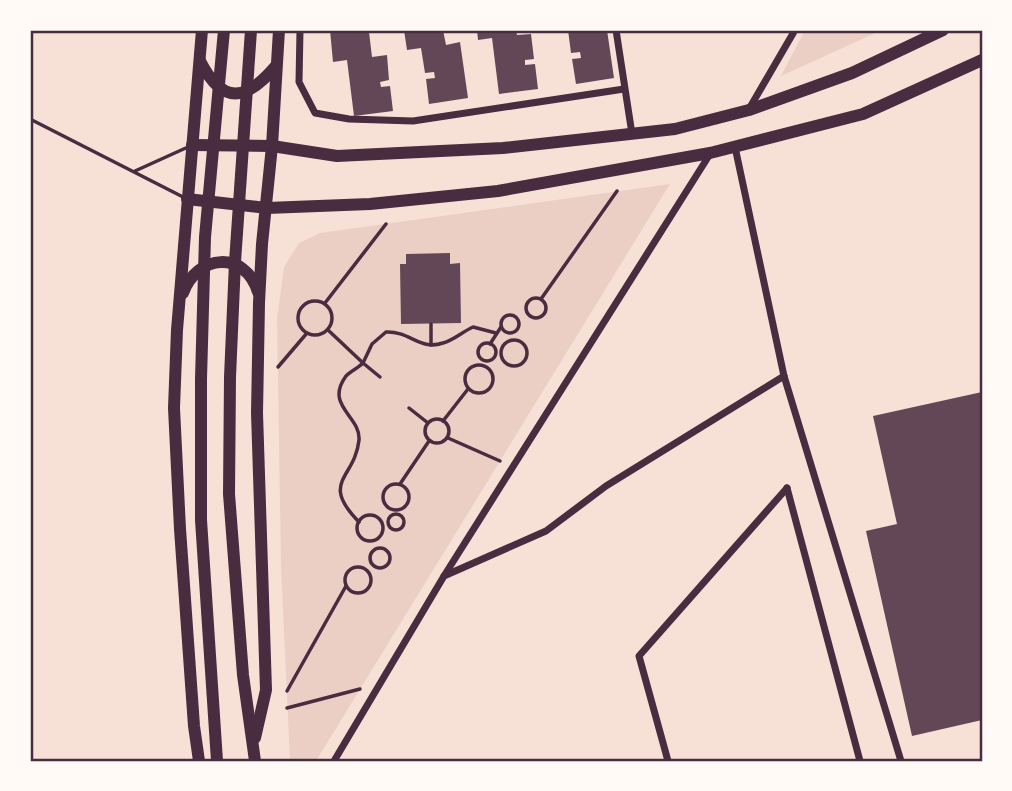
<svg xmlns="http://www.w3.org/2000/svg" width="1012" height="791" font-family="Ubuntu,sans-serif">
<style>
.green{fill:#ebcfc5}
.building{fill:#644757}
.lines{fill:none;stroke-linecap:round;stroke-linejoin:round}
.path{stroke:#4a2c40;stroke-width:3.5}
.service{stroke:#4a2c40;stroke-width:3.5}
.minor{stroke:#4a2c40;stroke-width:7}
.primary{stroke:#4a2c40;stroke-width:12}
.neatline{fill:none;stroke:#4a2c40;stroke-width:2.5}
</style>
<rect width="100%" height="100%" fill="#f7e1d7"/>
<g class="green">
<path d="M805,30H882L781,76Z"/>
<path d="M670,184L316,761H290L281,567L277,319L284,267L299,243L320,233Z"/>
</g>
<g class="building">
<path d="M330,30H360V33L369,32L372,57L387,55L389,80L380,82L381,87L390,86L393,111L354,116L347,60L333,62Z"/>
<path d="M404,30H443L446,45L460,42L468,98L429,104L426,79L435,78L434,72L425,73L421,48L407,50Z"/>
<path d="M477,30H516L517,35L531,34L534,59L525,60V65L535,64L538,89L499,94L492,38L478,40Z"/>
<path d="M568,30H607L614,78L576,84L572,59L581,58L580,52L571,53Z"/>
<path d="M450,253V264L460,263L461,323L401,324L400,264H406V254Z"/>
<path d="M982,392V720L912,736L866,531L897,524L873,416Z"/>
</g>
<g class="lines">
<g class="path">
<circle cx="536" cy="308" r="10"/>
<path d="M541,299L617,191"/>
<circle cx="315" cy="318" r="17"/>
<path d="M325,303L386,224"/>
<circle cx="510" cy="324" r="9"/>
<path d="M328,330L363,363C358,368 351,371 346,376C324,406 361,416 359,440C355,479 319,481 359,522"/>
<circle cx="514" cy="353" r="13"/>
<circle cx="487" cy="352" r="9"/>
<path d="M490,344L501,327"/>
<path d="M431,345V324"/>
<circle cx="479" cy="379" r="14"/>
<path d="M278,367L307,333"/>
<path d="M380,377L363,363L372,344L386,332C410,331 420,351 443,343C454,340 462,332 473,327L496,333"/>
<path d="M409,408L428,423"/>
<circle cx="437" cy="431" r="12"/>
<path d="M443,421L468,389"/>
<path d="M448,438L500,461"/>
<circle cx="396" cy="497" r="13"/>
<path d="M400,484L429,441"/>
<circle cx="396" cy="522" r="8"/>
<circle cx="370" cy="528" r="13"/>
<circle cx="380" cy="558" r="10"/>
<circle cx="358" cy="580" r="13"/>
<path d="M287,691L346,586"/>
<path d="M287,708L360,689"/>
</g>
<g class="service">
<path d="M30,119L185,198"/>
<path d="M135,171L188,147"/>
</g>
<g class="minor">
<path d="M300,30L299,82L315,113L349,119L413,121L624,89"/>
<path d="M616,30L632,134"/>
<path d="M749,109L795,30"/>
<path d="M735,147L784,376L901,761"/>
<path d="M787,488L860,761"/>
<path d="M444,576L710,154"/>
<path d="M334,761L444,576L546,531L606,486L784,376"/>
<path d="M668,761L639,656L787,488"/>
</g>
<g class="primary">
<path d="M251,30L235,262L230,377L229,494L243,675L255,761"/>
<path d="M200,61C223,106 246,101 276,66"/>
<path d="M192,145L272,146L337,156L503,148L675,129L749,110L852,73L943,30"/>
<path d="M187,199L267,208L370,204L498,191L710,153L863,114L982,60"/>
<path d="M183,293C197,254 245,250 258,292"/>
<path d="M255,738L266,690L257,413L259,303L262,244L272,146L279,30"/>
<path d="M199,761L194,726L180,529L174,408L177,330L202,30"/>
<path d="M217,761L201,520V379L205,237L224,30"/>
</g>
</g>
<rect width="1012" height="791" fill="none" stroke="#fffaf5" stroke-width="63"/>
<rect x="32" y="32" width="949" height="728" class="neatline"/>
</svg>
